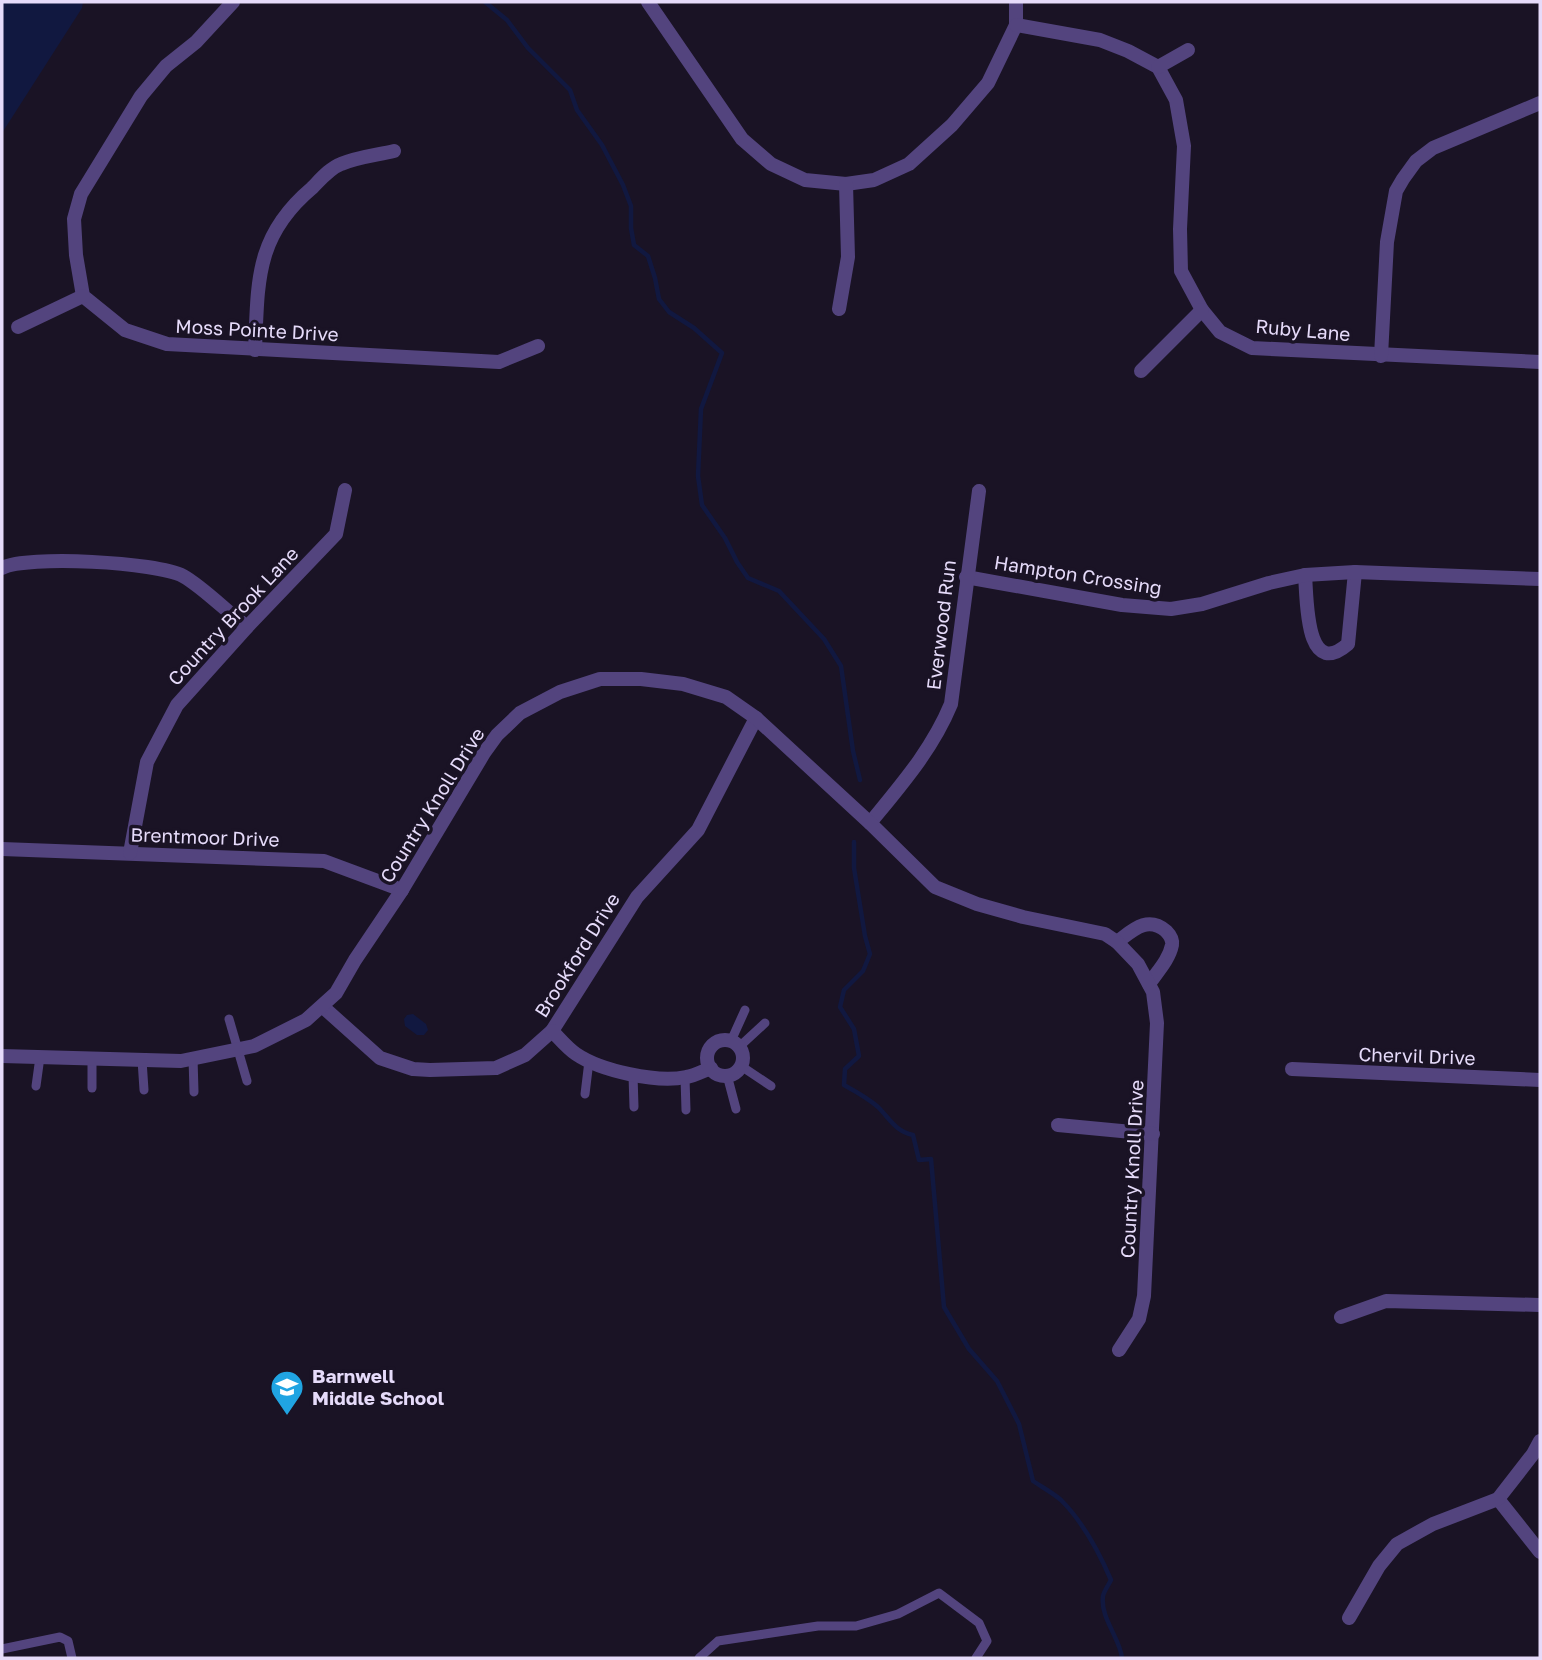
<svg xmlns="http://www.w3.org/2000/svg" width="1542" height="1660" font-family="'Golos Text',sans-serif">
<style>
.water{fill:#111840}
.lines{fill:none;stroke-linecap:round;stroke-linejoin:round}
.stream{stroke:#111840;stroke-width:4.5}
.service{stroke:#53447e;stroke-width:9}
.minor{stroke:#53447e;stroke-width:14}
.labels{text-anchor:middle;stroke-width:7;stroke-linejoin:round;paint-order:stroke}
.street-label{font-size:19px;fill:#e6dbfa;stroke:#1a1325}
.poi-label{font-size:19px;font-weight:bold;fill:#e6dbfa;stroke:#1a1325;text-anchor:start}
</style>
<rect width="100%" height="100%" fill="#1a1325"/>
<g class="water">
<path d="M2,2H83L82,8L2,133Z"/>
<path d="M413,1014L426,1024L428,1030L424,1035H417L405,1026L404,1019L407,1015Z"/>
</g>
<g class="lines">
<g class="stream">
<path d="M485,2L507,20L528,48L570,90L577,110L602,145L623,185L631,206V228L634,245L648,256L655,278L659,299L669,312L694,328L722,353L701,409L698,476L702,505L725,538L737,562L748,578L779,591L824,639L841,666L853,751L860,780"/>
<path d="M854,842V868L865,936L870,954L863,971L844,990L840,1007L854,1029L859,1056L845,1069L844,1085C855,1091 868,1098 878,1107C890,1119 895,1131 913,1135L919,1160L931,1159L944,1307L969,1349L997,1381L1019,1424L1033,1481C1042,1487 1053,1493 1061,1500C1083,1522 1099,1552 1111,1580C1109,1584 1104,1591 1103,1596C1100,1618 1120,1638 1122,1658"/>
</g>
<g class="service">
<path d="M229,1019L247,1081"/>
<path d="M731,1041L745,1010"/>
<path d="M739,1047L765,1023"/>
<path d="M92,1058V1088"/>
<path d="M193,1058L194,1092"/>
<path d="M142,1060L144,1090"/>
<path d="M741,1066L771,1086"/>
<path d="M633,1075L634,1107"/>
<path d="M727,1075L736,1109"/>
<path d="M685,1078L686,1110"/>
<path d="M36,1086L40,1057"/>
<path d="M585,1094L589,1061"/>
<path d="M2,1649L60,1637L68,1641L72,1658"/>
<path d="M699,1658L718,1641L818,1626H856L898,1614L939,1593L979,1623L987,1641L976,1658"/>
</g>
<g class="minor">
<path d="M233,2L196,42L166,66L141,96L81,194L74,219L76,255L83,296L125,330L167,344L499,362L538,346"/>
<path d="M648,2L742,139L771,164L805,180L846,184L874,180L909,164L952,125L988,83L1016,25V2"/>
<path d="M1016,25L1100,40L1128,51L1158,67L1176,100L1184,146L1180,229L1181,271L1202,310L1220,332L1252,348L1540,362"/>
<path d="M1158,67L1188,50"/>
<path d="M839,309L848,257L846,184"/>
<path d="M18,327L83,296"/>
<path d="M255,350C258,281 255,236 312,188C320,180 330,168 341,164C357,157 377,155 394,151"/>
<path d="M1381,356L1387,242L1396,191L1403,179L1416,161L1433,148L1540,103"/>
<path d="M1141,371L1202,310"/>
<path d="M2,568C27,555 157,562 183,576C203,587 228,613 247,627"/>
<path d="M1305,575C1307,598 1305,681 1348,644L1355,572"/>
<path d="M966,577L1122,605L1171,609L1202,604L1269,583L1305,575L1355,572L1540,579"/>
<path d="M870,823C901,785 932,750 951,704L979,491"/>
<path d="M2,849L324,861L402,890"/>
<path d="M130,853L147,762L177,705L247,627L336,534L345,490"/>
<path d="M1117,942C1132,931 1147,915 1166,931C1170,935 1173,939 1172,945C1169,960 1157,972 1149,984"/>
<path d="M323,1007L380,1058L413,1069L430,1070L496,1068L525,1055L552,1031L637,897L698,830L756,718"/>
<path d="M552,1031C560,1039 567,1048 576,1054C601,1071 657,1083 686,1077C694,1076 703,1071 711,1068"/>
<circle cx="725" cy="1058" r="18"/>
<path d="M2,1056L181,1061L254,1046L306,1020L336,993L355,960L402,890L484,753L497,735L520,713L560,692L600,679H641L683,684L726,697L756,718L870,823L935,887L977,904L1023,917L1105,934L1117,942L1138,964L1153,992L1157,1023L1144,1296L1139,1319L1119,1350"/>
<path d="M1292,1069L1540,1080"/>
<path d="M1058,1125L1153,1134"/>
<path d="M1341,1317L1386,1301L1540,1305"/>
<path d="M1498,1499L1540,1552"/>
<path d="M1349,1618L1379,1566L1397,1544L1433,1524L1498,1499L1533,1454L1540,1441"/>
</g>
</g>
<defs>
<symbol id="school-pin" viewBox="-11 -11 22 30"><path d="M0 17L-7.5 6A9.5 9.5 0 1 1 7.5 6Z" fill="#20a4e2" stroke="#1a1325"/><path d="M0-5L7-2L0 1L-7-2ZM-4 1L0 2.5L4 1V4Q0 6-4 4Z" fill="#fff"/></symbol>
</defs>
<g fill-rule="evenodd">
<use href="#school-pin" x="268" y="1368" width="38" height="52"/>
</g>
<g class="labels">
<g class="street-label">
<text transform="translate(257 330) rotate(3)" y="7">Moss Pointe Drive</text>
<text transform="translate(1303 330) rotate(5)" y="7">Ruby Lane</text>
<text transform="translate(1078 575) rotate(9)" y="7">Hampton Crossing</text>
<text transform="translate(233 616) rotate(-47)" y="7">Country Brook Lane</text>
<text transform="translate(941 625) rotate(-83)" y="7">Everwood Run</text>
<text transform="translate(432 805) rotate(-58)" y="7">Country Knoll Drive</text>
<text transform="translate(205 837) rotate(2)" y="7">Brentmoor Drive</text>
<text transform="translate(577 955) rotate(-58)" y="7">Brookford Drive</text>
<text transform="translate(1417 1056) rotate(2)" y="7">Chervil Drive</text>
<text transform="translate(1132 1169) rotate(-87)" y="7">Country Knoll Drive</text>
</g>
<g class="poi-label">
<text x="312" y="1383">Barnwell<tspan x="312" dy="22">Middle School</tspan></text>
</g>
</g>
<rect width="1542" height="1660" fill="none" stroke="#e6dbfa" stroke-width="7"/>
</svg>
